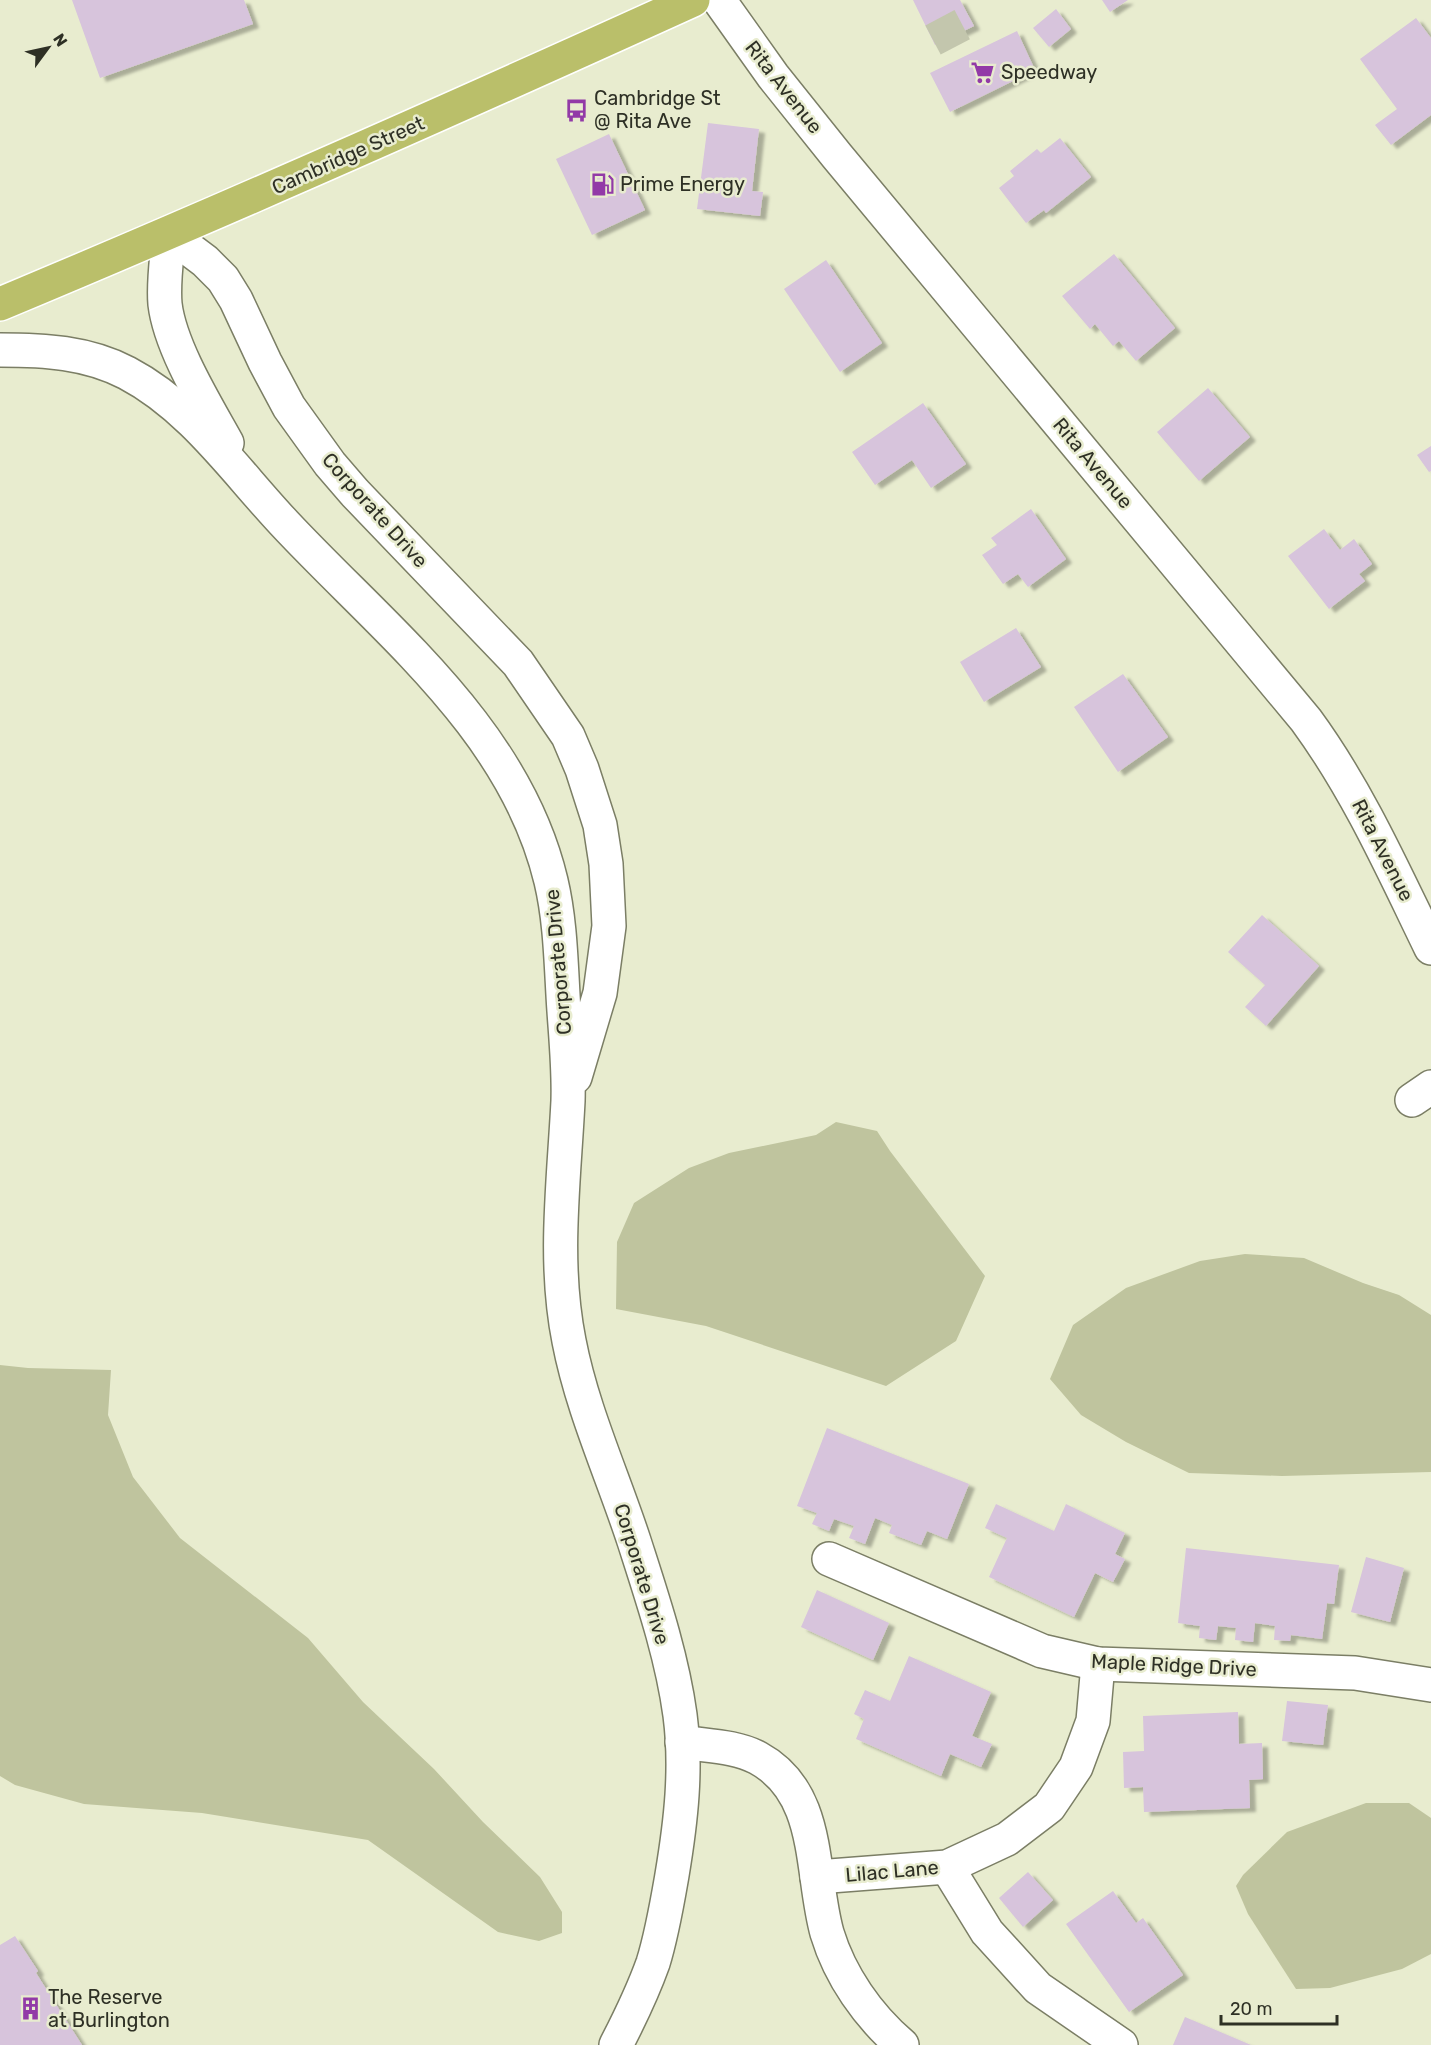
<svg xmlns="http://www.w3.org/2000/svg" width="1431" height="2045" font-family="Rubik,sans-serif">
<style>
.green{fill:#bfc49e}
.building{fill:#d7c4dc;filter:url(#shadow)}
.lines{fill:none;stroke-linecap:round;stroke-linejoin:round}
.minor-tunnel{stroke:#c3c6ad;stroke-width:33;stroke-dasharray:33 16;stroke-linecap:butt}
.minor-casing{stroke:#7b7e65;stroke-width:36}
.major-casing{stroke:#fff;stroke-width:36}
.minor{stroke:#fff;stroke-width:33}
.major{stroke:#babf6a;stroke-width:33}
.labels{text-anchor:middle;stroke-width:5;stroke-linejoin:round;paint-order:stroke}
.poi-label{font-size:20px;fill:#2e3025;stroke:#e8eccf;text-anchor:start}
.street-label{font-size:20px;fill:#2e3025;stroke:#e8eccf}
</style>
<defs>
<filter id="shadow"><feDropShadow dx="6" dy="4" stdDeviation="1.5" flood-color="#0004"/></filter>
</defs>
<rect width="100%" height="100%" fill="#e8eccf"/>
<g class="green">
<path d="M836,1122L877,1131L890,1151L985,1276L956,1341L886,1386L706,1326L616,1309L617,1242L634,1203L689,1168L729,1153L816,1135Z"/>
<path d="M1245,1254L1304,1258L1363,1283L1399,1295L1431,1315V1472L1282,1476L1189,1473L1126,1442L1081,1415L1050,1379L1073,1325L1126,1288L1200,1261Z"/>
<path d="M0,1365L28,1368L111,1370L108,1415L133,1477L180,1538L308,1638L363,1702L434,1769L483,1822L540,1877L562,1912V1933L539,1941L498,1932L368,1840L202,1813L84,1804L15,1785L0,1776Z"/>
<path d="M1366,1803H1409L1431,1818V1954L1402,1969L1330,1988L1296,1989L1248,1914L1236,1886L1243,1875L1287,1832Z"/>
</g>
<g class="building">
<path d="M72,0H244L253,24L100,78Z"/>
<path d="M913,0H960L974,26L935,45Z"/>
<path d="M1102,0H1128L1110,12Z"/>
<path d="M1056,9L1071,29L1049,47L1033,28Z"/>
<path d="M1416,18L1431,38V115L1391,145L1375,125L1397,109L1360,59Z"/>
<path d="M1017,31L1035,70L950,112L930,73Z"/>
<path d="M708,123L759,129L752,191L763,192L760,216L697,209Z"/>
<path d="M609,134L645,210L592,235L556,159Z"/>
<path d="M1060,138L1091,177L1046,213L1044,210L1026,223L999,188L1014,176L1010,171L1037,149L1041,153Z"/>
<path d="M1114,254L1175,328L1136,361L1119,341L1113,346L1095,324L1090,329L1062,296Z"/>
<path d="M826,260L882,343L840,372L784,289Z"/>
<path d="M1208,388L1250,437L1199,481L1157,432Z"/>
<path d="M923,403L966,464L931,488L912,460L875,485L852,452Z"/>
<path d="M1431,446V471L1429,472L1417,455Z"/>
<path d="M1031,509L1066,559L1028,587L1018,574L1003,584L982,555L997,545L991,538Z"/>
<path d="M1324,529L1340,550L1354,539L1372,564L1359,574L1365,581L1329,609L1288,556Z"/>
<path d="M1016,628L1041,667L984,702L960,662Z"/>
<path d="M1123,674L1168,737L1118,772L1074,707Z"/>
<path d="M1262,915L1319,966L1266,1026L1245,1007L1265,985L1228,952Z"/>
<path d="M827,1428L969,1484L947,1539L927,1531L921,1545L889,1533L892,1525L875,1518L865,1544L849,1538L854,1526L834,1519L829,1531L812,1524L817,1513L797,1506Z"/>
<path d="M996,1504L1054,1531L1066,1504L1125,1533L1115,1554L1125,1559L1113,1582L1095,1573L1074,1617L989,1577L1007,1538L985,1528Z"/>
<path d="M1186,1548L1339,1565L1334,1604L1327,1603L1322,1639L1291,1635L1290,1641L1274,1640L1275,1626L1255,1623L1253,1642L1235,1640L1236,1628L1218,1626L1216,1640L1199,1638L1200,1626L1178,1623Z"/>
<path d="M1366,1557L1404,1568L1390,1622L1351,1612Z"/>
<path d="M817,1590L889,1623L873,1660L801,1627Z"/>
<path d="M909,1656L991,1692L972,1736L992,1744L981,1767L950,1754L941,1776L856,1739L864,1719L854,1714L865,1690L890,1701Z"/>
<path d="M1287,1701L1328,1705L1323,1745L1282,1741Z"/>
<path d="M1238,1712L1239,1744L1262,1743L1263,1779L1249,1780L1250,1808L1144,1812L1143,1787L1124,1788L1123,1752L1144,1751L1143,1716Z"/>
<path d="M1028,1872L1053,1900L1023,1927L999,1898Z"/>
<path d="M1113,1891L1136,1923L1143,1918L1183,1975L1129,2012L1066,1924Z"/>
<path d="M15,1936L38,1971L36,1973L82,2045H0V1945Z"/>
<path d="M1185,2017L1251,2045H1173Z"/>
</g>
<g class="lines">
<path class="minor-tunnel" d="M933,40L971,20"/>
<defs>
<g id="minor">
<path d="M719,0L773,76L837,156L1306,720C1358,791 1393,870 1431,948"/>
<path d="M169,234L205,261L223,279L236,300L265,362L289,407L330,464L355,493L518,663L568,736L582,769L600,825L606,864L609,926L600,993L575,1077"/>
<path d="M169,234C167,257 163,281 165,304C170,347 206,405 227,443"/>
<path d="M0,350C44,350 87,352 127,373C192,407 236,472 285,524C386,632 515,730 551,881C561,923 561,968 564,1011C566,1040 569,1071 568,1101C564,1181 553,1261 569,1341C582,1409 612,1474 634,1541C652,1597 672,1656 680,1715C687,1769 681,1821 672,1875C667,1904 662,1934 653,1963C643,1991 630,2018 616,2045"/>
<path d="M1412,1100L1431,1087"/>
<path d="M829,1559L1042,1651L1098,1664L1355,1673L1431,1685"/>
<path d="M682,1742C707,1746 736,1746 758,1758C822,1793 810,1872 827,1933C840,1976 868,2016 902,2045"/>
<path d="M947,1867L987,1932L1038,1988L1121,2045"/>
<path d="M817,1877L947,1867L1007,1839L1049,1807L1076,1767L1093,1721L1098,1664"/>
</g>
<path id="major" d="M0,304C233,207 464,104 693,0"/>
</defs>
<use href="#minor" class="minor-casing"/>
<use href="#major" class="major-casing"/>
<use href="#minor" class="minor"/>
<use href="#major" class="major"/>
</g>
<defs>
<symbol id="supermarket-bare" viewBox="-9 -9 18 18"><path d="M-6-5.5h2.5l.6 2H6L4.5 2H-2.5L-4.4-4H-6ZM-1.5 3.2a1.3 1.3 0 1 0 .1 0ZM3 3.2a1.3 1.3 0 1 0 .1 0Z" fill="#923aa7" stroke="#e8eccf" stroke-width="2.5" paint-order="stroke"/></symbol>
<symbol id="bus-bare" viewBox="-9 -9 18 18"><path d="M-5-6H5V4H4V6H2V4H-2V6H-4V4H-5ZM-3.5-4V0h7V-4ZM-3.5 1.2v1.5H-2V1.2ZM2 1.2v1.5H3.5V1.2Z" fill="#923aa7" stroke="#e8eccf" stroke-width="2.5" paint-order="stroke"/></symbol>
<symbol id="fuel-bare" viewBox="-9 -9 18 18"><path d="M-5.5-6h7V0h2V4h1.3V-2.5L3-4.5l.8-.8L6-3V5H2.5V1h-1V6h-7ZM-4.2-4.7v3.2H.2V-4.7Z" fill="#923aa7" stroke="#e8eccf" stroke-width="2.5" paint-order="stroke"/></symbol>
<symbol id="building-bare" viewBox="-9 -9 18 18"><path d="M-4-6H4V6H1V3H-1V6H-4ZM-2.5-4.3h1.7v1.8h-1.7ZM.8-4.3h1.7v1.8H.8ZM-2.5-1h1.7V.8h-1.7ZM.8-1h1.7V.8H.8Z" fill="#923aa7" stroke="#e8eccf" stroke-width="2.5" paint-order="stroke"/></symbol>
</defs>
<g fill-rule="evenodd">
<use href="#supermarket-bare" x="966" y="56" width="33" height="33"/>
<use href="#bus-bare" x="560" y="94" width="33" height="33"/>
<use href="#fuel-bare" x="586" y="168" width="33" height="33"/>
<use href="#building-bare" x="14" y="1992" width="33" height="33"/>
</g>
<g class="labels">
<g class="poi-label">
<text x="1001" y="79">Speedway</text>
<text x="594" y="105">Cambridge St<tspan x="594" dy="23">@ Rita Ave</tspan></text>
<text x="620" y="191">Prime Energy</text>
<text x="48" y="2004">The Reserve<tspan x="48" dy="23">at Burlington</tspan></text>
</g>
<g class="street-label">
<text transform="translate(784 87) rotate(52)" y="7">Rita Avenue</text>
<text transform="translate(348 155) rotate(-24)" y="7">Cambridge Street</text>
<text transform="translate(1093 463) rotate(50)" y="7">Rita Avenue</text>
<text transform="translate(375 510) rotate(48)" y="7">Corporate Drive</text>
<text transform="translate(1383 850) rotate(63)" y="7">Rita Avenue</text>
<text transform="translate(558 962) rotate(-95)" y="7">Corporate Drive</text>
<text transform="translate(642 1574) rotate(73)" y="7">Corporate Drive</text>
<text transform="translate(1174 1665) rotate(3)" y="7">Maple Ridge Drive</text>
<text transform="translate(892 1871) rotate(-5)" y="7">Lilac Lane</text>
</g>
</g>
<g transform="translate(48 48) rotate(57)" stroke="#e8eccf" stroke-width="4.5" paint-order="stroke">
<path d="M0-4.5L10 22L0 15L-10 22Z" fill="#2e3025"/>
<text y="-9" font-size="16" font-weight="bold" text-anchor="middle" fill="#2e3025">N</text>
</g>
<path d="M1221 2015v9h116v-9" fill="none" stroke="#2e3025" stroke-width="3"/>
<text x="1230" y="2015" font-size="18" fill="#2e3025" stroke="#e8eccf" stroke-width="4.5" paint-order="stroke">20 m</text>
</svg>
